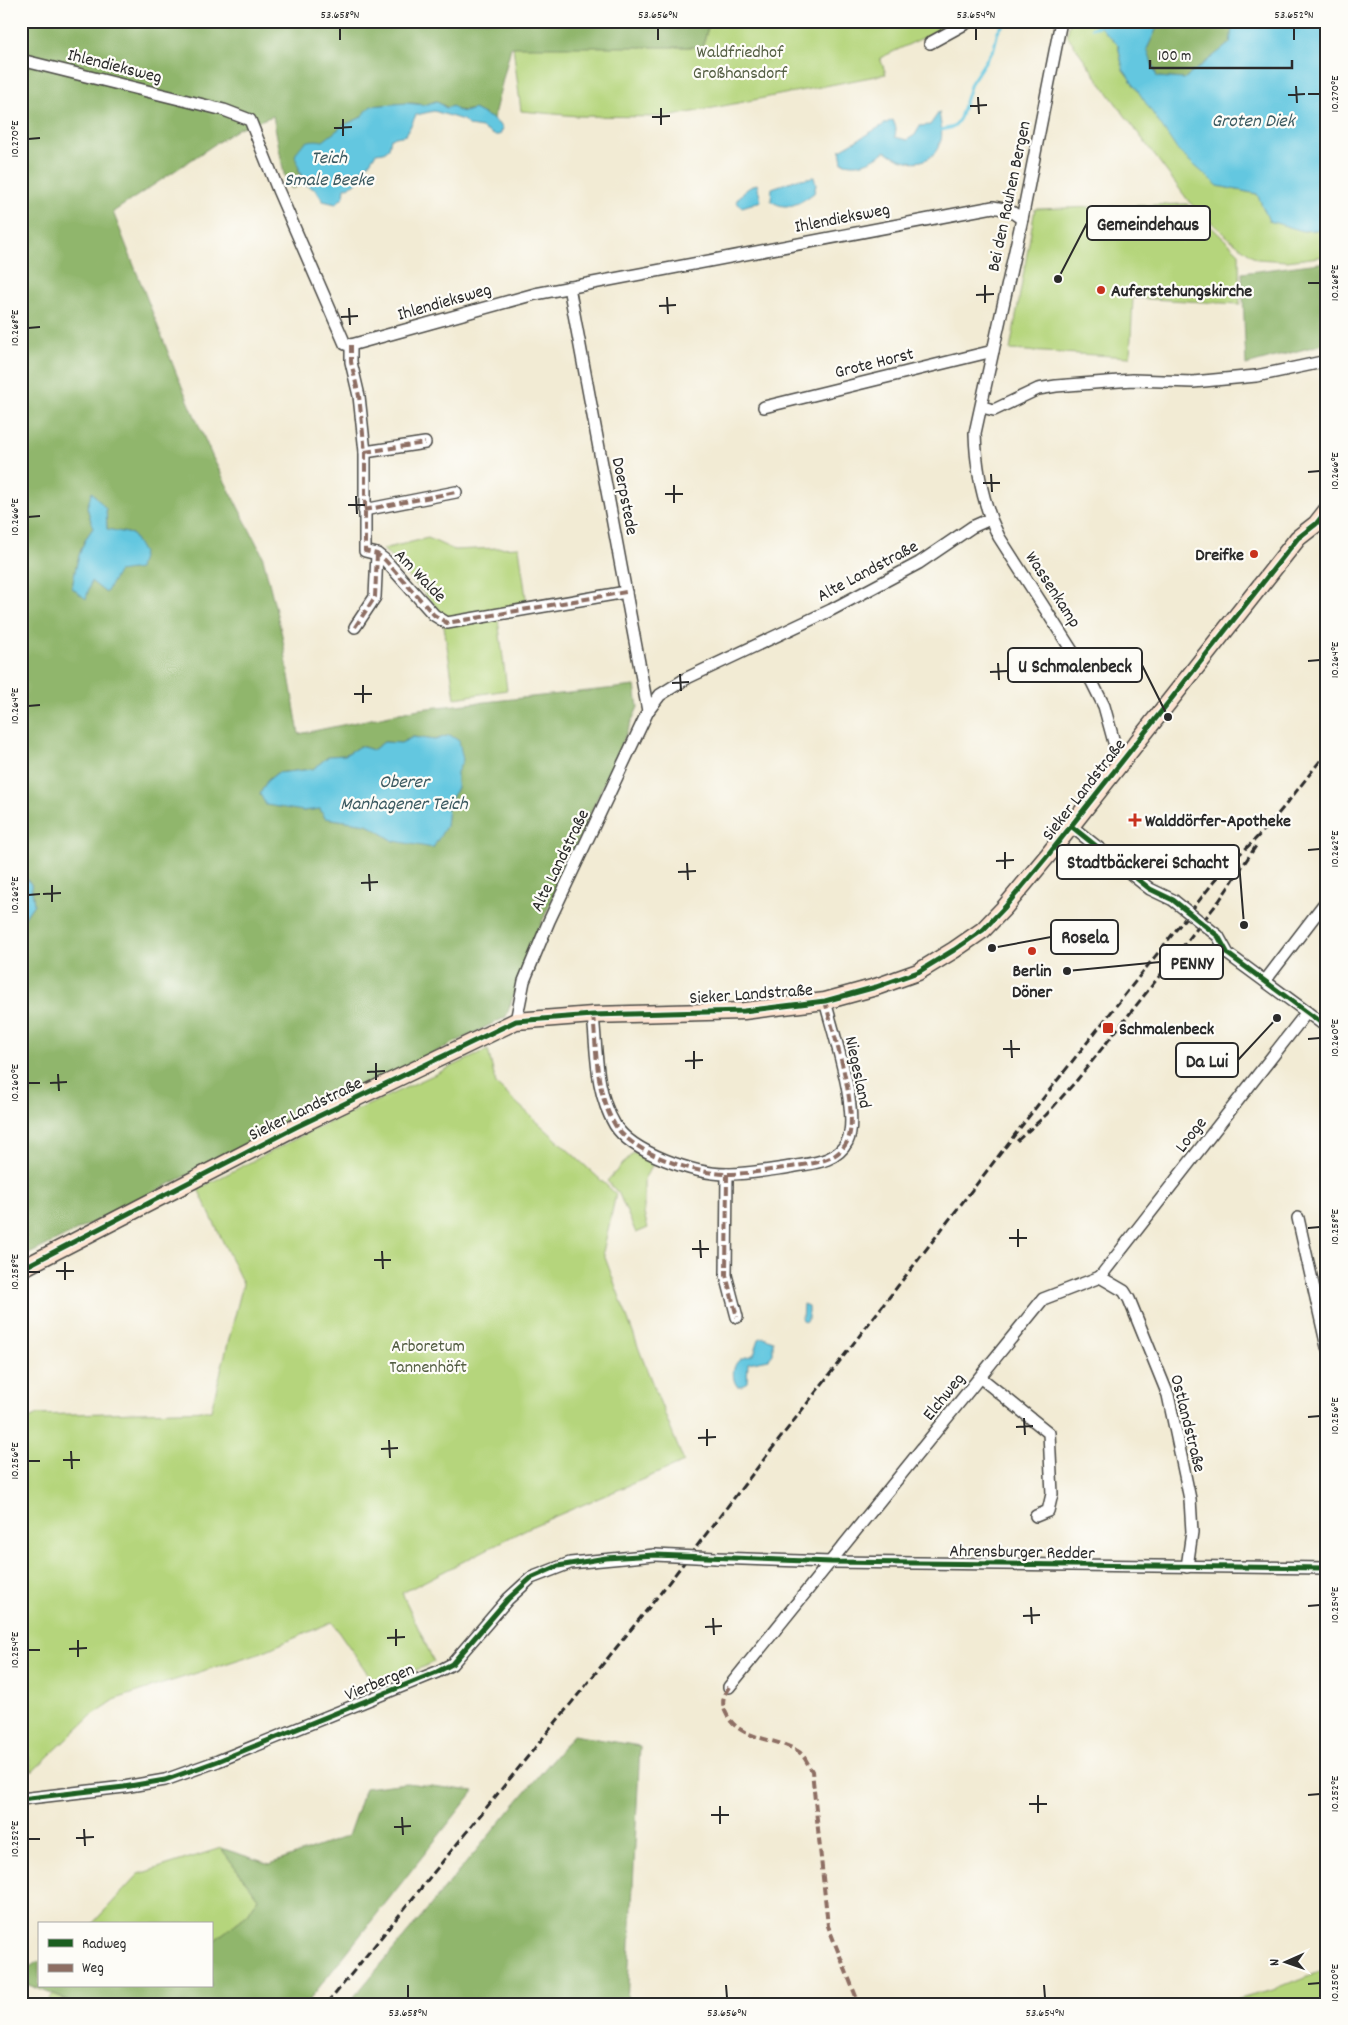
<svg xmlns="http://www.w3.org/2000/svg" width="1348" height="2025" font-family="Dekko,sans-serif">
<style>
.green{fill:#b5d57c;stroke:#708054}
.forest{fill:#90b66c;stroke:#5e704c;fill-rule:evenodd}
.water{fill:#63c7e0;stroke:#477986}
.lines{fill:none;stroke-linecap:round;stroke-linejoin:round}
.stream{stroke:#63c7e0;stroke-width:3}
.street-casing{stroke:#494844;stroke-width:14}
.secondary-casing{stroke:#494844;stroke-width:19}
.street{stroke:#fff;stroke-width:11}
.secondary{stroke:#fde4d1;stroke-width:16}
.rail{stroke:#2b2b2b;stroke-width:3;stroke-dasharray:8 4;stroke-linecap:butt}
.street-bridge-casing{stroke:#494844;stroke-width:14;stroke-linecap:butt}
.street-bridge{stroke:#fff;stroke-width:11}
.quiet{stroke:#8d6e63;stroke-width:4;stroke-dasharray:8 4;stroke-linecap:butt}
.cycleway-casing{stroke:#fdfcf7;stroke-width:8}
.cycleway{stroke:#1b5e20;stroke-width:5}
.ticks{fill:none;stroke:#2b2b2b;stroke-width:2}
.poi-dot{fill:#c8321e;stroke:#fdfcf7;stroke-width:2}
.labels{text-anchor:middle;stroke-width:4.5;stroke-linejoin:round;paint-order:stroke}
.park-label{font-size:18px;fill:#545e43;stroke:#fdfcf7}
.street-label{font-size:18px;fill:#2b2b2b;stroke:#fdfcf7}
.poi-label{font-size:18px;font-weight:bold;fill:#2b2b2b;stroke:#fdfcf7;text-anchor:start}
.water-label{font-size:19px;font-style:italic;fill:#3c5a61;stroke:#fdfcf7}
.leader{fill:none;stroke:#2b2b2b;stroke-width:2}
.callout-dot{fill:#2b2b2b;stroke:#fdfcf7;stroke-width:2}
.callout{fill:#fdfcf7;stroke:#2b2b2b;stroke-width:2}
.callout-label{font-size:19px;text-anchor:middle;font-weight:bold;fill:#2b2b2b}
.neatline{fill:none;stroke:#2b2b2b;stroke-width:2}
.ticks-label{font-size:12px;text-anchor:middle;fill:#2b2b2b}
</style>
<rect width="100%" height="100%" fill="#fdfcf7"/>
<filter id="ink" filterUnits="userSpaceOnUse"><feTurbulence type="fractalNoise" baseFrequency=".02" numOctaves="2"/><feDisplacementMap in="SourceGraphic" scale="10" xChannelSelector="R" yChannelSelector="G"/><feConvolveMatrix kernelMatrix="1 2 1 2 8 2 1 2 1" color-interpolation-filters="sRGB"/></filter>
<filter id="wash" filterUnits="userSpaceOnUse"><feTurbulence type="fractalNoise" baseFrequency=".0096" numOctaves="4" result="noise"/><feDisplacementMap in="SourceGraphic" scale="20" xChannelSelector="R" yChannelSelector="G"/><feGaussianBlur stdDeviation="1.12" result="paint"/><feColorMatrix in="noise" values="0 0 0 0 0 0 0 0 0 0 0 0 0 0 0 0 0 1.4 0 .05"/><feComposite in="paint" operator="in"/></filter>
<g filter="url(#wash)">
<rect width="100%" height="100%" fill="#f2ebd4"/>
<g class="green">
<path d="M710,21H959L880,58L886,74L667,117L577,116L521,111L513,46L702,47Z"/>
<path d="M1070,21H1102L1099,26L1118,45L1123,70L1218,186L1257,194L1303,231L1327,229V256L1287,261L1257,259L1231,240L1190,203L1100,82L1067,35Z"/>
<path d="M1187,204L1239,253L1240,304L1133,298L1130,357L1010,350L1035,209Z"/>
<path d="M428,538L454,550L519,547L527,605L497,611L507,690L455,698L442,613L383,549Z"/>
<path d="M488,1050L496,1084L616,1194L603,1252L643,1360L684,1462L530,1527L402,1593L434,1662L377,1687L332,1622L262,1652L116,1699L91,1716L32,1772L21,1726V1423L37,1415L211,1410L243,1284L198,1189L309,1132Z"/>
<path d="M634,1152L655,1161L644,1179V1214L648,1228L636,1233L619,1194L607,1181Z"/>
<path d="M221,1848L258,1898L248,1914L211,1943V1924H92L139,1874Z"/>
<path d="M1327,1969V2004H1220L1277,1989Z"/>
<path d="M53,1995L77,2004H46Z"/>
</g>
<g class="forest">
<path d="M21,21H710L702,47H511L493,119L474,109C459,113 448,109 436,101L425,105L413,103L371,106L360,118L344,125L298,170L304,184L291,189L284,174L273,116L239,128L113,212L177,375L213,458L262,554L282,635L299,734L419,709L635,686L638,707L529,951L506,1017L21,1258V923L34,904L31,884L21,872ZM87,507L106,509L107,529L132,534L106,593L91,581L72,588C76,566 79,546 93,528ZM450,735L457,787L448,807L446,826L394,841L367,824L325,818L320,809L303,811L260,794L267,781L277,773L313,769L329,756L345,755L360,746L373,750L384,742L401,743L413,737L435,740Z"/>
<path d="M1160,21H1233L1231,43L1184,79L1157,77L1147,49Z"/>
<path d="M1327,262V343L1246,365L1242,273Z"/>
<path d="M573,1735L640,1746L627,2004H348Z"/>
<path d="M406,1783L474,1791L306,2004H77L21,1982V1972L39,1961V1986H211V1943L248,1914L258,1898L221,1848L270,1864L348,1836L365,1788Z"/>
</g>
<g class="water">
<path d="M1102,21H1160L1147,49L1157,77L1184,79L1230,43L1233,21H1327V229L1303,231L1269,221L1257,194L1218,186L1178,151L1123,69L1118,45L1099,26Z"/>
<path d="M436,101L446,108L453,106L456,110L464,112L474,109L493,119L503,128L500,135H494L482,128L469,126L463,120L434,111L416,115L406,135L391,138L389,148L384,152L376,153L368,165L363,167L362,177L355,184L345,188L344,196L336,204L323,201L316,190L304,184L295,156C301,143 308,138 323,141L344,125L360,118L371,106L406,103L425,105Z"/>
<path d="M939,112C940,120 943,131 941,140C933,169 904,165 886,151C873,160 859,168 842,162L840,150L890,121L893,120L896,128L895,137L907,140L915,135L920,126L930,125Z"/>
<path d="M814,177L816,185L814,193C800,203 787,212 771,201L772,188L795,180Z"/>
<path d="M757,184L761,201L742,207L736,202C739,195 749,186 757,184Z"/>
<path d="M92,492L106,509L107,529L132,534L143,553L139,569L118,572L106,593L91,581L86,599L72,588C76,566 79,546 93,528L87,507Z"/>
<path d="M450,735L459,741L463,760L457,772V787L448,807L446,826L433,848L394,841L367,824L325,818L320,809L303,811L266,805L260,794L267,781L277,773L313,769L329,756L345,755L360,746L373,750L384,742L401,743L413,737L435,740Z"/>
<path d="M21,872L31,884L34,904L21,923Z"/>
<path d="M803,1304L808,1306V1320L805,1322L802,1320Z"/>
<path d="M764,1337L773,1341V1354L769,1359L748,1363L747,1382L742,1386H737C731,1378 732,1362 743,1358C747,1356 750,1357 754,1354L759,1339Z"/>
</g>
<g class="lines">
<g class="stream">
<path d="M1092,28L1099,26"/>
<path d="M941,130L954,127L960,118L971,83L994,48L998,31L1006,21"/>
</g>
</g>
</g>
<g filter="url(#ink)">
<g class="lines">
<defs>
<g id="street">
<path d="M1061,21L1022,219L975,433C976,469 983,505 999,537L1092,682L1104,706L1115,746L1124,760"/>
<path d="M930,43L970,21"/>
<path d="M21,60L224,110L250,120L278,190L345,344L351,345L535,294L993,207L1009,210L1022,219"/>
<path d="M569,287L648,711"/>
<path d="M351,345V362L359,396L365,452V551L377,554L385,560L434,615L447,623L626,592"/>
<path d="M764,407L993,351"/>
<path d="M982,407L994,410L1038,389L1056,386L1132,380L1193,382L1256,376L1327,361"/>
<path d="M365,452L425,443"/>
<path d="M364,510L456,492"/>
<path d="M355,627L375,597L377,554"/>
<path d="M1071,826L1150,889L1173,900"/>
<path d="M1218,936L1228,954L1327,1027"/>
<path d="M1265,981L1327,900"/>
<path d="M593,1015C597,1052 595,1092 615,1125C632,1153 695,1174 727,1174C748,1174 770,1170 791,1167C811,1163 836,1163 847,1142C861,1114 833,1033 825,1001"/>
<path d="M516,1021L524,981L549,921L648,711L660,695L687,678L831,610L919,563L972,527L990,519"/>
<path d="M727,1174L726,1275L737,1317"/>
<path d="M1298,1218L1327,1347"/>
<path d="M1100,1277L1307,1012"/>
<path d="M1100,1277L1124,1291L1129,1299L1168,1395L1190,1499L1192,1532L1187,1567"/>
<path d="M981,1378L1049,1433L1052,1494L1048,1511L1036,1516"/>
<path d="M716,1558L831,1562L1327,1568"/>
<path d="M729,1687L1043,1299L1100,1277"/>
<path d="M21,1799L124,1787L165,1780L218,1761L437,1672L452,1664L508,1599L531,1578L570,1563L655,1555"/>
</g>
<path id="secondary" d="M21,1269L296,1127L516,1021L593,1015L744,1011L825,1001L876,987L918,972L954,950L983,930L1005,907L1049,854L1298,538L1316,524L1327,510"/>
</defs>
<use href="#street" class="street-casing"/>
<use href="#secondary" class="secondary-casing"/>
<use href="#street" class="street"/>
<use href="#secondary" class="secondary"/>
<g class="rail">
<path d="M1017,1141L1046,1115L1077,1080L1219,901L1256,846"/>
<path d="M327,2004L659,1595L1037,1106L1228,864C1267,833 1296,791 1327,752"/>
</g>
<defs>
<g id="street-bridge">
<path d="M1173,900L1218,936"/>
<path d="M655,1555L716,1558"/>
</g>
</defs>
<use href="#street-bridge" class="street-bridge-casing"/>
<use href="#street-bridge" class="street-bridge"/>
<g class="quiet">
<path d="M351,345V362L359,396L365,452V551L377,554L385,560L434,615L447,623L626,592"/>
<path d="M365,452L425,443"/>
<path d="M364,510L456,492"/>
<path d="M355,627L375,597L377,554"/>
<path d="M593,1015C597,1052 595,1092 615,1125C632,1153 695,1174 727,1174C748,1174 770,1170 791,1167C811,1163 836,1163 847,1142C861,1114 833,1033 825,1001"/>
<path d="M727,1174L726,1275L737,1317"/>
<path d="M729,1687C723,1696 721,1703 726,1713C739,1742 776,1736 799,1752C805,1756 808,1765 812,1771L828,1926L859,2004"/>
</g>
<defs>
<g id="cycleway">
<path d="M1071,826L1150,889L1173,900L1218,936L1228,954L1327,1027"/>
<path d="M21,1269L296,1127L516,1021L593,1015L744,1011L825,1001L876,987L918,972L954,950L983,930L1005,907L1049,854L1298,538L1316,524L1327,510"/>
<path d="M21,1799L124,1787L165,1780L218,1761L437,1672L452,1664L508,1599L531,1578L558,1566L606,1558L655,1555L831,1562L1327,1568"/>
</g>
</defs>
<use href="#cycleway" class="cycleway-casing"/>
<use href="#cycleway" class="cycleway"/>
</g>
</g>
<path class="ticks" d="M340,28V40M658,28V40M976,28V40M1294,28V40M1296,86L1297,103M1308,94H1320M1288,95L1305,94M978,97L979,114M970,106L987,105M661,108V125M652,117L670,116M343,119V136M334,128L352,127M28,139L40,138M1308,283H1320M985,285V303M976,295L994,294M667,297L668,314M659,306L676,305M349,308L350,325M341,317L358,316M28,328L40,327M1308,472L1320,471M991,474L992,492M983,483H1000M674,485V503M665,494H683M356,496L357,514M348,505H365M28,517L40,516M1308,661L1320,660M998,663L999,680M990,672L1007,671M680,674L681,691M672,683L689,682M363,685V703M354,694H372M28,706L40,705M1308,850L1320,849M1005,852V869M996,861L1014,860M687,863L688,880M678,872L696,871M369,874L370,891M361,883L378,882M52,885V902M43,894L61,893M28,895L40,894M1308,1039L1320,1038M1011,1040L1012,1058M1003,1049H1020M694,1051V1069M685,1061L703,1060M376,1063V1080M367,1072L385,1071M58,1074L59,1091M28,1083H40M50,1083L67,1082M1308,1228L1320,1227M1018,1229V1247M1009,1238H1027M700,1240L701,1258M692,1249H709M382,1251L383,1269M374,1260H391M65,1262V1280M56,1271H74M28,1272H40M1308,1417L1320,1416M1024,1418L1025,1435M1016,1427L1033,1426M707,1429V1446M698,1438L716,1437M389,1440L390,1458M381,1449L398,1448M71,1451L72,1469M63,1460H80M28,1461H40M1308,1606L1320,1605M1031,1607L1032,1624M1023,1616L1040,1615M713,1618L714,1635M705,1627L722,1626M396,1629V1646M387,1638L405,1637M78,1640V1657M69,1649L87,1648M28,1650H40M1038,1795V1813M1308,1795L1320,1794M1029,1804H1047M720,1806V1824M711,1815H729M402,1817L403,1835M394,1827L411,1826M84,1829L85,1846M76,1838L94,1837M28,1839H40M1308,1984L1320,1983M408,1985V1998M726,1985L727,1998M1044,1985L1045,1998"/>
<g class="poi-dot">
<circle cx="1101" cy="290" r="5"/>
<circle cx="1254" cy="554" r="5"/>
<path d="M1132.5 812.5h5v5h5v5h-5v5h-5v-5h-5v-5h5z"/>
<circle cx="1032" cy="951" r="5"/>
<rect x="1102" y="1022" width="12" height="12" rx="2.5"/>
</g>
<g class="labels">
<g class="park-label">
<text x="740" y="57">Waldfriedhof<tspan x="740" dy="21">Großhansdorf</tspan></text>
<text x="428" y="1351">Arboretum<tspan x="428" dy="21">Tannenhöft</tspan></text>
</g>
<g class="street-label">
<text transform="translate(115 65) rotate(14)" y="6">Ihlendieksweg</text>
<text transform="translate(1008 196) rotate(-78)" y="6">Bei den Rauhen Bergen</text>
<text transform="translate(842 217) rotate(-11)" y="6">Ihlendieksweg</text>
<text transform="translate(444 301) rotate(-16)" y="6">Ihlendieksweg</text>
<text transform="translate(874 362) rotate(-14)" y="6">Grote Horst</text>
<text transform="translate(626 496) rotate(79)" y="6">Doerpstede</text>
<text transform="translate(867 570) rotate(-28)" y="6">Alte Landstraße</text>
<text transform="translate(421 575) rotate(46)" y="6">Am Walde</text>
<text transform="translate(1054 589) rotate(57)" y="6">Wassenkamp</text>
<text transform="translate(1083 789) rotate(-52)" y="6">Sieker Landstraße</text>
<text transform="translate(559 860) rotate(-64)" y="6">Alte Landstraße</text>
<text transform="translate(751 993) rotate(-4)" y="6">Sieker Landstraße</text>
<text transform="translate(859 1072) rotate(78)" y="6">Niegesland</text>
<text transform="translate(305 1108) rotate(-26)" y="6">Sieker Landstraße</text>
<text transform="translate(1190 1134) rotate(-52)" y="6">Looge</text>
<text transform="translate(943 1396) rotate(-51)" y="6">Elchweg</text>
<text transform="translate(1189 1423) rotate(76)" y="6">Ostlandstraße</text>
<text transform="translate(1022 1551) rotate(1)" y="6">Ahrensburger Redder</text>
<text transform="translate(379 1681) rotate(-22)" y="6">Vierbergen</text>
</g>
<g class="poi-label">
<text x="1111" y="296">Auferstehungskirche</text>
<text x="1244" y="560" text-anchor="end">Dreifke</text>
<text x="1145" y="826">Walddörfer-Apotheke</text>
<text x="1032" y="976" text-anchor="middle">Berlin<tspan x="1032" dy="21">Döner</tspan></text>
<text x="1119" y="1034">Schmalenbeck</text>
</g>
<g class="water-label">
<text x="1253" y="126">Groten Diek</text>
<text x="329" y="163">Teich<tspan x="329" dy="22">Smale Beeke</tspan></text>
<text x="404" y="787">Oberer<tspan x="404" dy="22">Manhagener Teich</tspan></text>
</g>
</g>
<path class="leader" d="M1058 279L1087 223M1168 717L1142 665M1244 925L1239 862M992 948L1051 937M1067 971L1160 962M1277 1018L1238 1060"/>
<g class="callout-dot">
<circle cx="1058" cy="279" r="5"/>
<circle cx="1168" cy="717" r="5"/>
<circle cx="1244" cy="925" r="5"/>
<circle cx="992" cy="948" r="5"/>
<circle cx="1067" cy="971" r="5"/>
<circle cx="1277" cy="1018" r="5"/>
</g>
<g class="callout">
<rect x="1087" y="206" width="123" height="34" rx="5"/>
<rect x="1008" y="648" width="134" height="34" rx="5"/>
<rect x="1057" y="845" width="182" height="34" rx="5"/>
<rect x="1051" y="920" width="67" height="34" rx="5"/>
<rect x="1160" y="945" width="63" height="34" rx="5"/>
<rect x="1176" y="1043" width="62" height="34" rx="5"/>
</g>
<g class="callout-label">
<text x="1148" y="230">Gemeindehaus</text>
<text x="1075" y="672">U Schmalenbeck</text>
<text x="1148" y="868">Stadtbäckerei Schacht</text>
<text x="1085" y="943">Rosela</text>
<text x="1192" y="969">PENNY</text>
<text x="1207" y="1067">Da Lui</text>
</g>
<rect width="1348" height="2025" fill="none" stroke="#fdfcf7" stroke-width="55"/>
<rect x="38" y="1922" width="175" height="65" fill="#fdfcf7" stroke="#a9a8a5"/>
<rect x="48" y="1939" width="25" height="8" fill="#1b5e20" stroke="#a9a8a5"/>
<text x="82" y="1948" font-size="15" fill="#2b2b2b">Radweg</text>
<rect x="48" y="1964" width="25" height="8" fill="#8d6e63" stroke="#a9a8a5"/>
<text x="82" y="1972" font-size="15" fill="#2b2b2b">Weg</text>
<g transform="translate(1286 1962) rotate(268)" stroke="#fdfcf7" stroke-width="4" paint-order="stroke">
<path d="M0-4L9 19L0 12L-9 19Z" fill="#2b2b2b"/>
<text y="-8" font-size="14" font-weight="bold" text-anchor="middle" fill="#2b2b2b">N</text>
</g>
<path d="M1150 60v8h142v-8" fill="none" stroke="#2b2b2b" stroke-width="2.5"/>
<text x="1158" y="60" font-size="15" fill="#2b2b2b" stroke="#fdfcf7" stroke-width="4" paint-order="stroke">100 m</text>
<rect x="28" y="28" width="1292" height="1970" class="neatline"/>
<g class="ticks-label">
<text x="340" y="18">53.658°N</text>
<text x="658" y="18">53.656°N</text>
<text x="976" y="18">53.654°N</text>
<text x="1294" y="18">53.652°N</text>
<text transform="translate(1334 94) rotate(-90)" y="4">10.270°E</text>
<text transform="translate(14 139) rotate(-90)" y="4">10.270°E</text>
<text transform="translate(1334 283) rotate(-90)" y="4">10.268°E</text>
<text transform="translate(14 328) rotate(-90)" y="4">10.268°E</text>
<text transform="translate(1334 471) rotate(-90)" y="4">10.266°E</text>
<text transform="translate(14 517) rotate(-90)" y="4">10.266°E</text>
<text transform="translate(1334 660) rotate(-90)" y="4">10.264°E</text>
<text transform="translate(14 706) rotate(-90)" y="4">10.264°E</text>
<text transform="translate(1334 849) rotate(-90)" y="4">10.262°E</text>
<text transform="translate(14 895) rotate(-90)" y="4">10.262°E</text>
<text transform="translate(1334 1038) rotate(-90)" y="4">10.260°E</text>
<text transform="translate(14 1083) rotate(-90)" y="4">10.260°E</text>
<text transform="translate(1334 1227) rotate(-90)" y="4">10.258°E</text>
<text transform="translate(14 1272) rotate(-90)" y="4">10.258°E</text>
<text transform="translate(1334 1416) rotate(-90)" y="4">10.256°E</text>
<text transform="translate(14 1461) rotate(-90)" y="4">10.256°E</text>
<text transform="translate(1334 1605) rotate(-90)" y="4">10.254°E</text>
<text transform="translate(14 1650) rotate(-90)" y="4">10.254°E</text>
<text transform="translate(1334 1794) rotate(-90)" y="4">10.252°E</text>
<text transform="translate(14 1839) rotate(-90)" y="4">10.252°E</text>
<text transform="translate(1334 1983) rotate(-90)" y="4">10.250°E</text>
<text x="408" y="2016">53.658°N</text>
<text x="727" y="2016">53.656°N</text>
<text x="1045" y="2016">53.654°N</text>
</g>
</svg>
